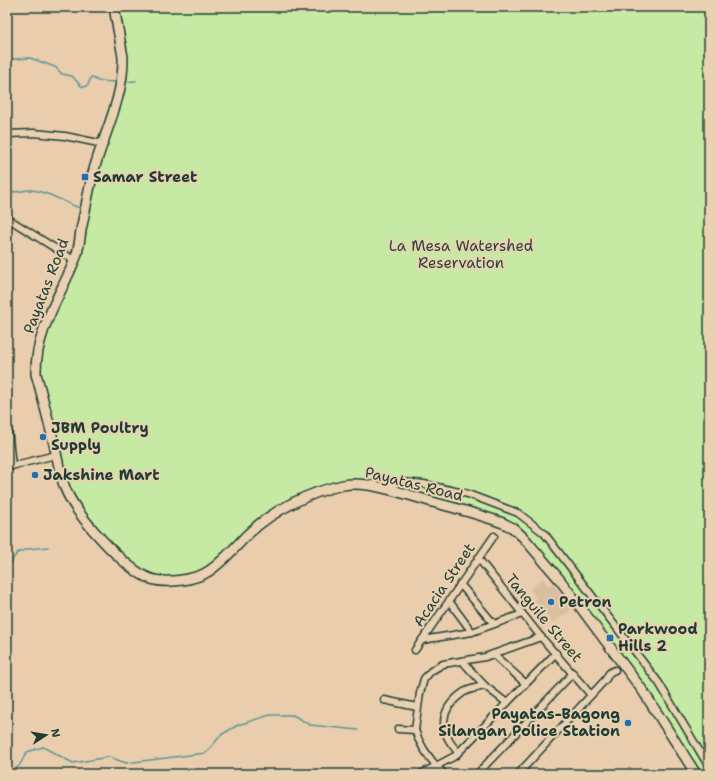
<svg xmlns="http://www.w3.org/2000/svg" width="716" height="781" font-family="'Shantell Sans',sans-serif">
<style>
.built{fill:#dabea0}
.green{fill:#c6eaa3;stroke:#72946c}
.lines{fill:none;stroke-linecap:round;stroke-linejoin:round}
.stream{stroke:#5a9698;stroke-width:1.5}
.minor-casing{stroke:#1f3d34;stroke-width:9}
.primary-casing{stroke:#1f3d34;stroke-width:12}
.minor{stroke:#e9d1b1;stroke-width:6}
.primary{stroke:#e9d1b1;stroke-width:9}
.poi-dot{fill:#1f6fb2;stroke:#e9d1b1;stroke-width:1.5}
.labels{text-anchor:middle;stroke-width:4;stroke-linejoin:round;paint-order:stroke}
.poi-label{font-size:15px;font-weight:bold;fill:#1f3d34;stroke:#e9d1b1;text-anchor:start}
.park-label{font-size:15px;fill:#27463a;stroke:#e9d1b1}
.street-label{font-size:15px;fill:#1f3d34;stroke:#e9d1b1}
</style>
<rect width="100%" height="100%" fill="#e9cdad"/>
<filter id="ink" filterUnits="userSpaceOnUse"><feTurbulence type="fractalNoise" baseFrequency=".025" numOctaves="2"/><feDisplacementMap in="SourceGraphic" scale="8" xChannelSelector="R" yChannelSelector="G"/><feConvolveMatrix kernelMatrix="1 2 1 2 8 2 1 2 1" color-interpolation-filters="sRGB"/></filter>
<g filter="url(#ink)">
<path class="built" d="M543,578L549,586L553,583L573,608L553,623L534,600L536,598L530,589Z"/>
<path class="green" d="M114,7H709V774H696L578,594L560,580L513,528L365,484L293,501L221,561L188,577L157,578L130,565L70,497L36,361L76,256L123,64Z"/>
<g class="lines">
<g class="stream">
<path d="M7,57L14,59L30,58L55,67L62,74L72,76L81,86L84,87L88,85L91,77L98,81L116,82"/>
<path d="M124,82L136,81"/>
<path d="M7,190C16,195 23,189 32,190C50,192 65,203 82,209"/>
<path d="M7,568L17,553L28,549L48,547"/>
<path d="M7,774L19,766L27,752L43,747L73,763L109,757L126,763L206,753L221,735L238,725L270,715H293L310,725L358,730"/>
</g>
<defs>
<g id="minor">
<path d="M7,134L34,133L65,136L103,144"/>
<path d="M7,218L74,260"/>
<path d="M7,419L12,466"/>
<path d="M7,467L56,455"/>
<path d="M384,487L402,482L424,484L468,494L518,513L544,533L659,683L709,767"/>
<path d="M478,558L541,637L591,695"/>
<path d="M460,584L494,624"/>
<path d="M449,601L472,632"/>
<path d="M422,640L472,632L522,614"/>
<path d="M415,650L494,536"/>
<path d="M493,654L525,683"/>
<path d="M463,662L485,686L507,703"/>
<path d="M384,700L417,707"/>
<path d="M398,729L415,730C420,747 432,762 444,774"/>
<path d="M415,730L420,693L424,679L431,671L443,664L485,657L541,637"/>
<path d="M458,752C438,731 439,709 464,692C470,689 479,687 485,686"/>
<path d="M421,774L455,756L556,653"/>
<path d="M477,774L573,673"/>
<path d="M518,774L606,679C608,674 609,672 615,670"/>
</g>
<path id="primary" d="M114,7L123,57C124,99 102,137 92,177C88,194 85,212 81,230C80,239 79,248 76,257C61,295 35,331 36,374C43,398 49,423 55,448C58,461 60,475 65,488C75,514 124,569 151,579C166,584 196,580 209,571C224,561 236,546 248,534C273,510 310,492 343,485C369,480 411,496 436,503C459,509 481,515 503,523L513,528L524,538L560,580L643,691L696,774"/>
</defs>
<use href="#minor" class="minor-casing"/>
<use href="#primary" class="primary-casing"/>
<use href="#minor" class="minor"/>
<use href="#primary" class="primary"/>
</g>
</g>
<g class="poi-dot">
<rect x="81" y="173" width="8" height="8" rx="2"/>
<circle cx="43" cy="437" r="4"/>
<circle cx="35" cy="475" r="4"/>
<circle cx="551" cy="602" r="4"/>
<rect x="606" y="634" width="8" height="8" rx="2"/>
<circle cx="628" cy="723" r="4"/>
</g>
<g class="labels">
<g class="poi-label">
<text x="93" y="182">Samar Street</text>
<text x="51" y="433">JBM Poultry<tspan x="51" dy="17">Supply</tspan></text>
<text x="43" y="480">Jakshine Mart</text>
<text x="559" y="607">Petron</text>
<text x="618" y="634">Parkwood<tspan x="618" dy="17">Hills 2</tspan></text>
<text x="620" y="719" text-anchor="end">Payatas-Bagong<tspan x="620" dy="17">Silangan Police Station</tspan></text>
</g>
<g class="park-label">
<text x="461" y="251">La Mesa Watershed<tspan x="461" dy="17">Reservation</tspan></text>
</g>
<g class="street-label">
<text transform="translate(46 286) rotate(-69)" y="5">Payatas Road</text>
<text transform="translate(414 484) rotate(14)" y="5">Payatas Road</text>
<text transform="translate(444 585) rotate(-56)" y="5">Acacia Street</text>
<text transform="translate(544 618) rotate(50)" y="5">Tanguile Street</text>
</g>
</g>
<rect width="716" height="781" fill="none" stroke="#e9d1b1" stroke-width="24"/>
<rect x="12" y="12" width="692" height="757" fill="none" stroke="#1f3d34" stroke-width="1.5" filter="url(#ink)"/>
<g transform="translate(46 735) rotate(78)" stroke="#e9d1b1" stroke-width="3" paint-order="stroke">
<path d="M0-3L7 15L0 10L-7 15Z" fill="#1f3d34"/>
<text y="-6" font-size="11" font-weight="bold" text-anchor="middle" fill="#1f3d34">N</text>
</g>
</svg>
